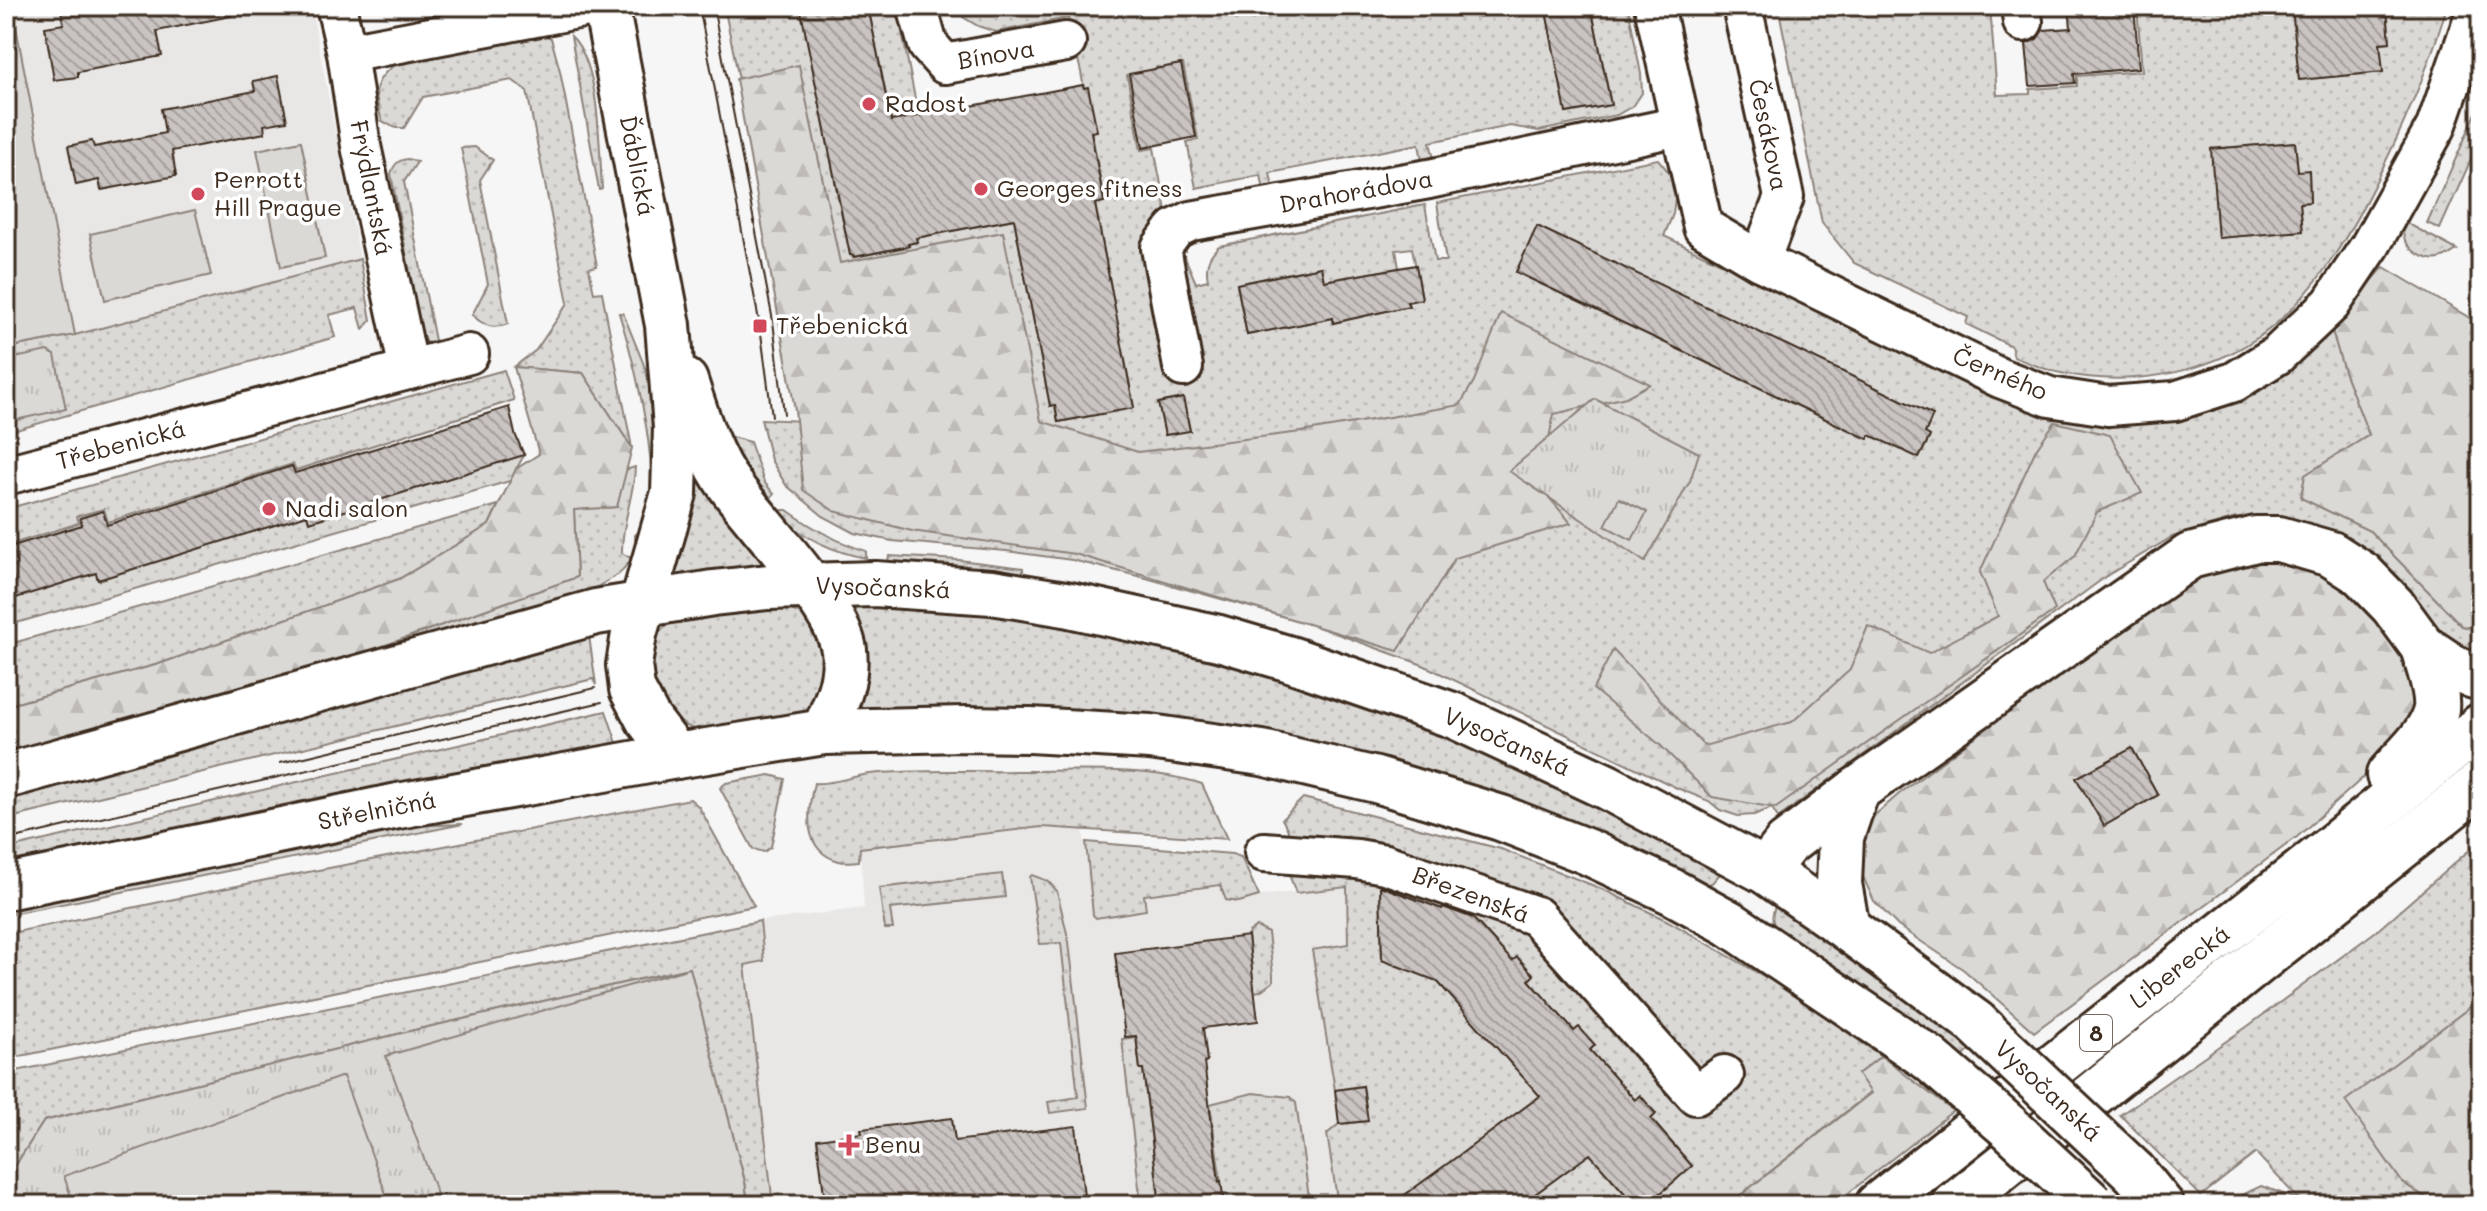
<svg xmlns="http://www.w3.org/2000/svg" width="2487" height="1211" font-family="Mali,sans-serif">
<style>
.built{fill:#e9e7e6}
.grass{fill:url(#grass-dots);stroke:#8b827a;stroke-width:2;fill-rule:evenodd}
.forest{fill:url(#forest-firs);stroke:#8b827a;stroke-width:2;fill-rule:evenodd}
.park{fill:url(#park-tufts);stroke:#8b827a;stroke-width:2}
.garden{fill:#dbd9d6;stroke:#8b827a;stroke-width:2}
.building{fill:url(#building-back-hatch);stroke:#3b2a1e;stroke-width:2}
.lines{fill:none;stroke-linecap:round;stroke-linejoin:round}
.minor-casing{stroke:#3b2a1e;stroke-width:44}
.major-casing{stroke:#3b2a1e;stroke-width:50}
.highway-casing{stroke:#3b2a1e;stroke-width:50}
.minor{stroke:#fff;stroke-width:38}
.major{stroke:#fff;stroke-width:44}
.highway{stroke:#fff;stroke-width:44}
.tram{stroke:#3b2a1e;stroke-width:2}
.major-bridge-casing{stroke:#3b2a1e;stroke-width:50;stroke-linecap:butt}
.major-bridge{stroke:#fff;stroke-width:44}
.poi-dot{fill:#d1495b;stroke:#fff;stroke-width:3}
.labels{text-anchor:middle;stroke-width:7;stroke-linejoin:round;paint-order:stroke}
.shield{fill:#fff;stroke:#766a62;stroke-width:2}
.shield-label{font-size:22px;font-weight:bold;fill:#3b2a1e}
.street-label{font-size:24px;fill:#3b2a1e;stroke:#fff}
.poi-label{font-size:24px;fill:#3b2a1e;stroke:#fff;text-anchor:start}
</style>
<defs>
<pattern id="grass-dots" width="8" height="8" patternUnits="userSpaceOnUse" patternTransform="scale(2)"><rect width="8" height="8" fill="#dbd9d6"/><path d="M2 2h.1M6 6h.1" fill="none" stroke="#bdbab7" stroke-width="1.8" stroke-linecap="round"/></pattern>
<pattern id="forest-firs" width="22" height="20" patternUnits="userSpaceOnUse" patternTransform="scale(2)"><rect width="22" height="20" fill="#dbd9d6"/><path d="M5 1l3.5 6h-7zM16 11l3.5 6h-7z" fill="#bdbab7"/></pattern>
<pattern id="park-tufts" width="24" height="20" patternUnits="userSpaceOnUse" patternTransform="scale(2)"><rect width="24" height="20" fill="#dbd9d6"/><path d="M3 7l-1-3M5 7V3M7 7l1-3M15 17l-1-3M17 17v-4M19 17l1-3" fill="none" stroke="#bdbab7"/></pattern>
<pattern id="building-back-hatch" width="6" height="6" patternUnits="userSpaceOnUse" patternTransform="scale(2)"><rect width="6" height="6" fill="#c9c3c1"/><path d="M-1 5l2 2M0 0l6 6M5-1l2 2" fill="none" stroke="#a49f9c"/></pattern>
</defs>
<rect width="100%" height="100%" fill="#f7f6f6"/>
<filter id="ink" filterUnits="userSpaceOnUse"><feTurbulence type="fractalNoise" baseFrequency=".0125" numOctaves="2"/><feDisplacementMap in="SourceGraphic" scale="16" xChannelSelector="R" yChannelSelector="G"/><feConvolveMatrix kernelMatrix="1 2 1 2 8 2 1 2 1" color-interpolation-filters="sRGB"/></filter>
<g filter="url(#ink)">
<g class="built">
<path d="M6,6H311L360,259L75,335L6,348Z"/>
<path d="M1042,827L1083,828L1093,915L1096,918L1145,910L1143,895L1221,885L1239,902L1259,896L1347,886L1352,1035L1401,1205H773L745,965L763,961L760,921L864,908L860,848Z"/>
</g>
<g class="grass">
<path d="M724,6H800L850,255L854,257L908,247V244L917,242L916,238L1014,219L1050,405H1055L1059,422L1134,407L1095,204L1104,201L1081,72L1068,18L996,32L978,26L963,17L967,6H1545L1567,113L1611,105L1591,6H1628L1641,74L1642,93L1634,105L1617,115L1539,131L1510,126L1430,142L1435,164L1423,166L1419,144L1270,173L1274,194L1265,197L1261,175L1196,188L1187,142L1198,139L1183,64L1162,68L1157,67V69L1127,75L1141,150L1154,148L1167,216L1196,283L1208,280C1205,266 1208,256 1219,246L1425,205L1435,261H1446L1437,203L1658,159L1677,182L1673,214L1664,236L1999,395L2185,414L2260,389L2331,327L2344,371L2369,435L2305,475L2301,498L2370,531L2462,626L2481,629V658L2443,643L2385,570L2357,544L2335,532L2297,521L2236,518L2172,537L2108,575L1778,818L1772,808L1754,815L1738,816L1720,810L1709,801L1677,788L1423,665L1307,623L1146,578L1072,560L1006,551L892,541L855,533L823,516L786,485L771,460L761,419L826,422L761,187ZM1538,227L1933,415L1925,433L1930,437L1919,458L1870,435L1867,439L1516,272ZM1412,248L1422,298L1407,302L1408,306L1334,323L1333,318L1247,335L1237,284L1321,267L1324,281L1399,268L1396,250ZM1183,398L1190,430L1165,435L1159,403Z"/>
<path d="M868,6H897L916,104L922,108L924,115L893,130Z"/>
<path d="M1778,6H1990L1997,95L2030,94V89L2077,86V76L2142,71L2137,6H2292L2299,80L2383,72L2380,43L2390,42L2387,11L2378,12L2377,6H2447C2431,61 2409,114 2384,165C2357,221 2326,279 2279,321C2221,373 2135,388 2061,373C2045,370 2029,363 2014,357L2011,346L1966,324L1968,317L1854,263L1822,223ZM2295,142L2298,171H2309L2310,201L2300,203L2302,231L2218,238L2212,149Z"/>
<path d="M544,35L551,38L560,71L597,266L589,268L594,293L602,292L632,448L583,373L514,367L536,350L568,303L527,91L512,80L423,97L404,128H396L382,121C375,96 370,83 393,66Z"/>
<path d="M571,36C601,64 599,149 602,189L599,190Z"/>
<path d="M2481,102V137L2440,229L2427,223Z"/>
<path d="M475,147L493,160L480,180L508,324C492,330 484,326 472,315L488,284L461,148Z"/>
<path d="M408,159L417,162L404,182L436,346L423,341L391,174C394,164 398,160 408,159Z"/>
<path d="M2403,221L2457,250C2453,252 2450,255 2445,257C2431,264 2412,254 2405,240C2402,234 2403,227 2403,221Z"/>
<path d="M360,259L371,320L363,329L357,308L329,315L335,337L6,433V348L75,335Z"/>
<path d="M619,313H623L646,370L656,416L660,474L641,545L635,540V535C674,507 632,354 619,313Z"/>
<path d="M504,370L514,400L296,470L293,464L108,522L104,509L77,516L79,523L6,546V509Z"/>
<path d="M724,435L750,442L764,482L774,494L765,504Z"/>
<path d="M524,455L510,481L6,626V601L96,573L98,580L307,515L310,522Z"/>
<path d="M690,461L774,567L670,584Z"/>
<path d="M635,467C634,497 621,524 622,553L632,559L619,574L587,593L6,758L363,653L577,577L574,509L617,507L625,470Z"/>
<path d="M498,505L489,525L399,579L159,664L6,706V645Z"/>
<path d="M782,510H787C812,528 836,542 866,551V558C832,552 803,537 777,515Z"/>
<path d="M889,556L959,560L1023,568V574L888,561Z"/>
<path d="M849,601L1013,615L1156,638L1473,740L1717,865L1719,875L1712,883L1703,886L1482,797L857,717L852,621Z"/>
<path d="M775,604L801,614L817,627L829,657L817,705L790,724L696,731L676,720L658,700L650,677L651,654L658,633L680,615Z"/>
<path d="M589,636L596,685L593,679L6,819V795Z"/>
<path d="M606,711L619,749L6,867V849Z"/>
<path d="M1017,771C1075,771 1147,766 1202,784L1227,839L1042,827L860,848L859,861C854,861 845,863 839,861C802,851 807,812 814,783C831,785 852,776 870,774C918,769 968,772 1017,771Z"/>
<path d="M770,775L785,779L771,847L764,852L753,849L720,788L726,783Z"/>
<path d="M1303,798L1501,849L1602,889L1668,921L1786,989L1881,1056L1858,1074L1871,1092L1728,1205H1647L1692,1166L1651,1119L1656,1113L1640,1096L1635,1100L1590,1050L1595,1045L1579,1027L1574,1031L1529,980L1533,975L1518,957L1512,961L1478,923L1465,918L1468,912L1445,903L1442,909L1380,886L1382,960L1437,981L1540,1096L1412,1205H1338L1327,1134L1339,1124L1367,1121L1363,1086L1335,1090L1312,950L1348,944L1347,887L1296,893L1286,866L1288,830L1282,819Z"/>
<path d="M690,799L699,807L754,906L6,1059V934L261,881Z"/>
<path d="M463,824L6,915V902L383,827Z"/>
<path d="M2481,840V999L2346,1101L2402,1182L2437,1205H2304L2256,1153L2201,1196L2120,1115L2248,1026L2379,929Z"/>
<path d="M1086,842L1232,854L1241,857L1259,896L1239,902L1226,900L1220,885L1144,895L1146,910L1096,918L1093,915Z"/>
<path d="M1002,874L1005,897L890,909L893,929H885L879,888Z"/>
<path d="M1032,875L1048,881L1057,891L1069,942L1088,1108L1050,1113L1048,1102L1078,1097L1061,943L1040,944L1030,877Z"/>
<path d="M1776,905L1977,1043L1960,1060L1779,934C1772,923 1770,917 1776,905Z"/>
<path d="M760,921L764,961L745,965L773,1205H748L745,1182L689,968L410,1031L44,1121L6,1180V1073Z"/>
<path d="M1257,927L1268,933L1273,975V982L1260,991L1254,992L1248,936L1249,932Z"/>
<path d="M1136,1037L1140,1069H1143L1160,1205H1141L1122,1039Z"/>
<path d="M1253,1093L1290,1097L1296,1103L1310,1205H1224L1210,1104Z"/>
<path d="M1590,1154L1635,1205H1520Z"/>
</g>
<g class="forest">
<path d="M799,65L840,263L1003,232L1041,421L1138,452L1301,432L1460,405L1474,381L1501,313L1650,384L1626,397L1554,414L1539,486L1571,523L1455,558L1398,651L1075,554L912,531L834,511L803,490L795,410L736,79Z"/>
<path d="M2384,267L2470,318L2481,299V629L2462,626L2370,531L2301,498L2305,475L2369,435L2344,371L2331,327Z"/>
<path d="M514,367L583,373L632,448L617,507L574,510L577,577L363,653L6,758V706L159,664L399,579L489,525L516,469L539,454Z"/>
<path d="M2055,422L2110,435L2142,493L2097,512L2075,556L2043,582L2055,610L1776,808L1712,797L1660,745L1593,689L1613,650L1704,746L1792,722L1850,670L1868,626L1929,653L1998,616L1980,572L2036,449Z"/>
<path d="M2241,554C2258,556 2275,556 2291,559C2352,571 2389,628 2421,676L2407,738L2297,837L2034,1032L1964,970L1898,926L1874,901L1859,868V839L1875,815L1899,794L2188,577ZM2132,748L2158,795L2104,826Z"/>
<path d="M2481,999V1205H2437L2402,1182L2345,1101Z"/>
<path d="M1881,1056L1953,1111L1833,1205H1728L1871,1093L1858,1074Z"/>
<path d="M2261,1186L2300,1200L2304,1205H2227L2229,1201Z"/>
</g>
<g class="park">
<path d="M47,351L55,355L66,409L6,422V360Z"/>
<path d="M1595,399L1699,453L1690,481L1645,562L1509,471Z"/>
<path d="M690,968L745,1182L748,1205H6V1180L44,1121L410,1031Z"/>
</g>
<g class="garden">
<path d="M6,6H12L75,335L6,348Z"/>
<path d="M301,141L325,258L281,267L257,150Z"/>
<path d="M195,210L211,275L105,300L90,234Z"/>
<path d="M1619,498L1647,512L1632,540L1605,526Z"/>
<path d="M690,968L745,1182L748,1205H441L386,1056Z"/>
<path d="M343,1076L390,1205H74L64,1176Z"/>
</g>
<g class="building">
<path d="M60,6H230L231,16L157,31L162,56L78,72V77L54,80L45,27L64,24Z"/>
<path d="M800,6H868L891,121L1083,85L1084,88L1088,87L1097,131L1091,132L1104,202L1095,204L1134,408L1058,422L1055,405L1050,406L1014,219L916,238L917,242L908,244L909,246L854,257L853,255H850Z"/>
<path d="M1545,6H1591L1611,105L1566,113Z"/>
<path d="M2069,6H2134L2139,68L2074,74L2075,83L2030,86L2026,44L2037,39L2043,30L2071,28Z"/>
<path d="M2292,6H2377L2378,12L2387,11L2390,42L2380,43L2383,72L2299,80Z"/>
<path d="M1181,64L1196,137L1143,148L1129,74Z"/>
<path d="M278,76L287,121L264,125L265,133L172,151L176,176L101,190L99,180L76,185L68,146L92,141L94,147L165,133L161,109L255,91L253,81Z"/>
<path d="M2295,142L2298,171L2309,170L2310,202L2300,203L2303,231L2218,238L2211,149Z"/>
<path d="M1537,226L1933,415L1925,433L1930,436L1919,458L1870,435L1868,439L1516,272Z"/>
<path d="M1416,265L1422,299L1407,302L1409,306L1333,323V318L1247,335L1237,284L1321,267L1324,281Z"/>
<path d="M1183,398L1190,431L1165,435L1158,403Z"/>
<path d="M509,407L515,434L524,455L309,522L307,515L98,580L96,573L6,601V548L82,525L80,518L103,511L107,525L292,466L295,473Z"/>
<path d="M2132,748L2158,795L2104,826L2076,778Z"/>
<path d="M1380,886L1442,909L1443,907L1473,918L1512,961L1517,957L1534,975L1529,980L1574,1031L1579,1027L1595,1045L1590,1050L1635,1100L1640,1095L1656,1114L1651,1119L1692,1166L1647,1205H1635L1590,1154L1520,1205H1391L1540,1096L1437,981L1382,960Z"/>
<path d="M1248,936L1258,1021L1203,1028L1207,1061L1204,1062L1219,1182L1221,1181L1224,1205H1160L1143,1069H1140L1136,1036L1125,1037L1115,953Z"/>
<path d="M1363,1086L1368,1121L1339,1124L1335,1090Z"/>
<path d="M952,1118L955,1141L1076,1126L1085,1205H858L857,1198L825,1202L817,1139L862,1133L861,1129Z"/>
</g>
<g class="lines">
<defs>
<g id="minor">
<path d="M336,6L347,53L361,146L409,370"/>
<path d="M917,6L928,45L945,64L1066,42"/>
<path d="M1654,6L1703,227L1760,261L2000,378L2050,397L2108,406L2175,401L2234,382L2277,355L2331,304L2370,246L2436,127L2478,6"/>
<path d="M1742,6L1784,197L1760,261"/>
<path d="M2021,6L2023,22"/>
<path d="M347,53L593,6"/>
<path d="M1183,367L1161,248L1175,229L1191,221L1429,179L1680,126"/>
<path d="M6,475L469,354"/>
<path d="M1264,852L1357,859L1385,864L1536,916L1696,1095L1724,1075"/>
</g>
<g id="major">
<path d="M606,6L668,325L676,428L674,493L634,634L629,665L632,689L648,719L676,756"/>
<path d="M685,381C696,415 710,460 732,488C760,527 837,605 844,650C848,679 835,706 824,732"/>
<path d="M6,776L596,612L713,593L768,587L875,584L992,592L1065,604L1219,638L1290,659L1455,716L1607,787L1765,871L1847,928L1976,1023"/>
<path d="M6,887L398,806L676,756L824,732L965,729L1030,730L1150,737L1262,753L1376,780L1501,818L1588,852L1671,891L1729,923L1930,1059"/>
<path d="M2135,1173L2161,1205"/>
</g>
<g id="highway">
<path d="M2389,775C2404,757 2432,734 2436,709C2438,689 2428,666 2423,647"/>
<path d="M1765,871L1786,844L1857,790L2190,556L2256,539H2279L2331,554L2362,574L2393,606L2423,647L2453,667L2474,676H2481"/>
<path d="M1847,928L1839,884L1841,837L1857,790"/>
<path d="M1878,1205L2315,861L2481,726"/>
<path d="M1955,1205L2481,783"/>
</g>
</defs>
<use href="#minor" class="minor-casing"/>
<use href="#major" class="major-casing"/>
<use href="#highway" class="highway-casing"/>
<use href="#minor" class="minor"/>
<use href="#major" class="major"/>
<use href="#highway" class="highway"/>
<g class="tram">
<path d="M699,6L760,326L772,416"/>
<path d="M713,6L773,321L784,414"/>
<path d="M280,763L595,688"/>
<path d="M6,840L602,702"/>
</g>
<defs>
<g id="major-bridge">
<path d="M1976,1023L2135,1173"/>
<path d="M1930,1059L2009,1127L2093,1205"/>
</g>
</defs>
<use href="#major-bridge" class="major-bridge-casing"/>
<use href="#major-bridge" class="major-bridge"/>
</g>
</g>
<g class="poi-dot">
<circle cx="869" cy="104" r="8"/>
<circle cx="981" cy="189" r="8"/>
<circle cx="198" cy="194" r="8"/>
<rect x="752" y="318" width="16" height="16" rx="4"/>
<circle cx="269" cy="509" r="8"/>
<path d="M845 1133h8v8h8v8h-8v8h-8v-8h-8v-8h8z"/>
</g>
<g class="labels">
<rect class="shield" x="2080" y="1015" width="32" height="36" rx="6"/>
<g class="shield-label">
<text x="2096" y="1041">8</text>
</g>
<g class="street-label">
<text transform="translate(996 55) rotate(-10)" y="8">Bínova</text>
<text transform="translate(1768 135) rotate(78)" y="8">Česákova</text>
<text transform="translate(637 166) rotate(79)" y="8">Ďáblická</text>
<text transform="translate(371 188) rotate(79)" y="8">Frýdlantská</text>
<text transform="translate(1356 192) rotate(-10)" y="8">Drahorádova</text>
<text transform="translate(2000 374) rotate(23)" y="8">Černého</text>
<text transform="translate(121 445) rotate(-15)" y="8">Třebenická</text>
<text transform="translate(883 588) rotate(2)" y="8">Vysočanská</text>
<text transform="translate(1507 742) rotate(24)" y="8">Vysočanská</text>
<text transform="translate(377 811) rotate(-11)" y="8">Střelničná</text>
<text transform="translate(1471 895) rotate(20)" y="8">Březenská</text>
<text transform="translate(2180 967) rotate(-38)" y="8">Liberecká</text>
<text transform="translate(2048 1091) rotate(43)" y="8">Vysočanská</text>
</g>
<g class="poi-label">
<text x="885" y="112">Radost</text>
<text x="214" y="188">Perrott<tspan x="214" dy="28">Hill Prague</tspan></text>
<text x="997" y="197">Georges fitness</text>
<text x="776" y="334">Třebenická</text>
<text x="285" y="517">Nadi salon</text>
<text x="865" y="1153">Benu</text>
</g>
</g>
<rect width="2487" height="1211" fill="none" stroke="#fff" stroke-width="32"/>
<rect x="16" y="16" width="2455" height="1179" fill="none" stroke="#3b2a1e" stroke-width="3" filter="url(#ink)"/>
</svg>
